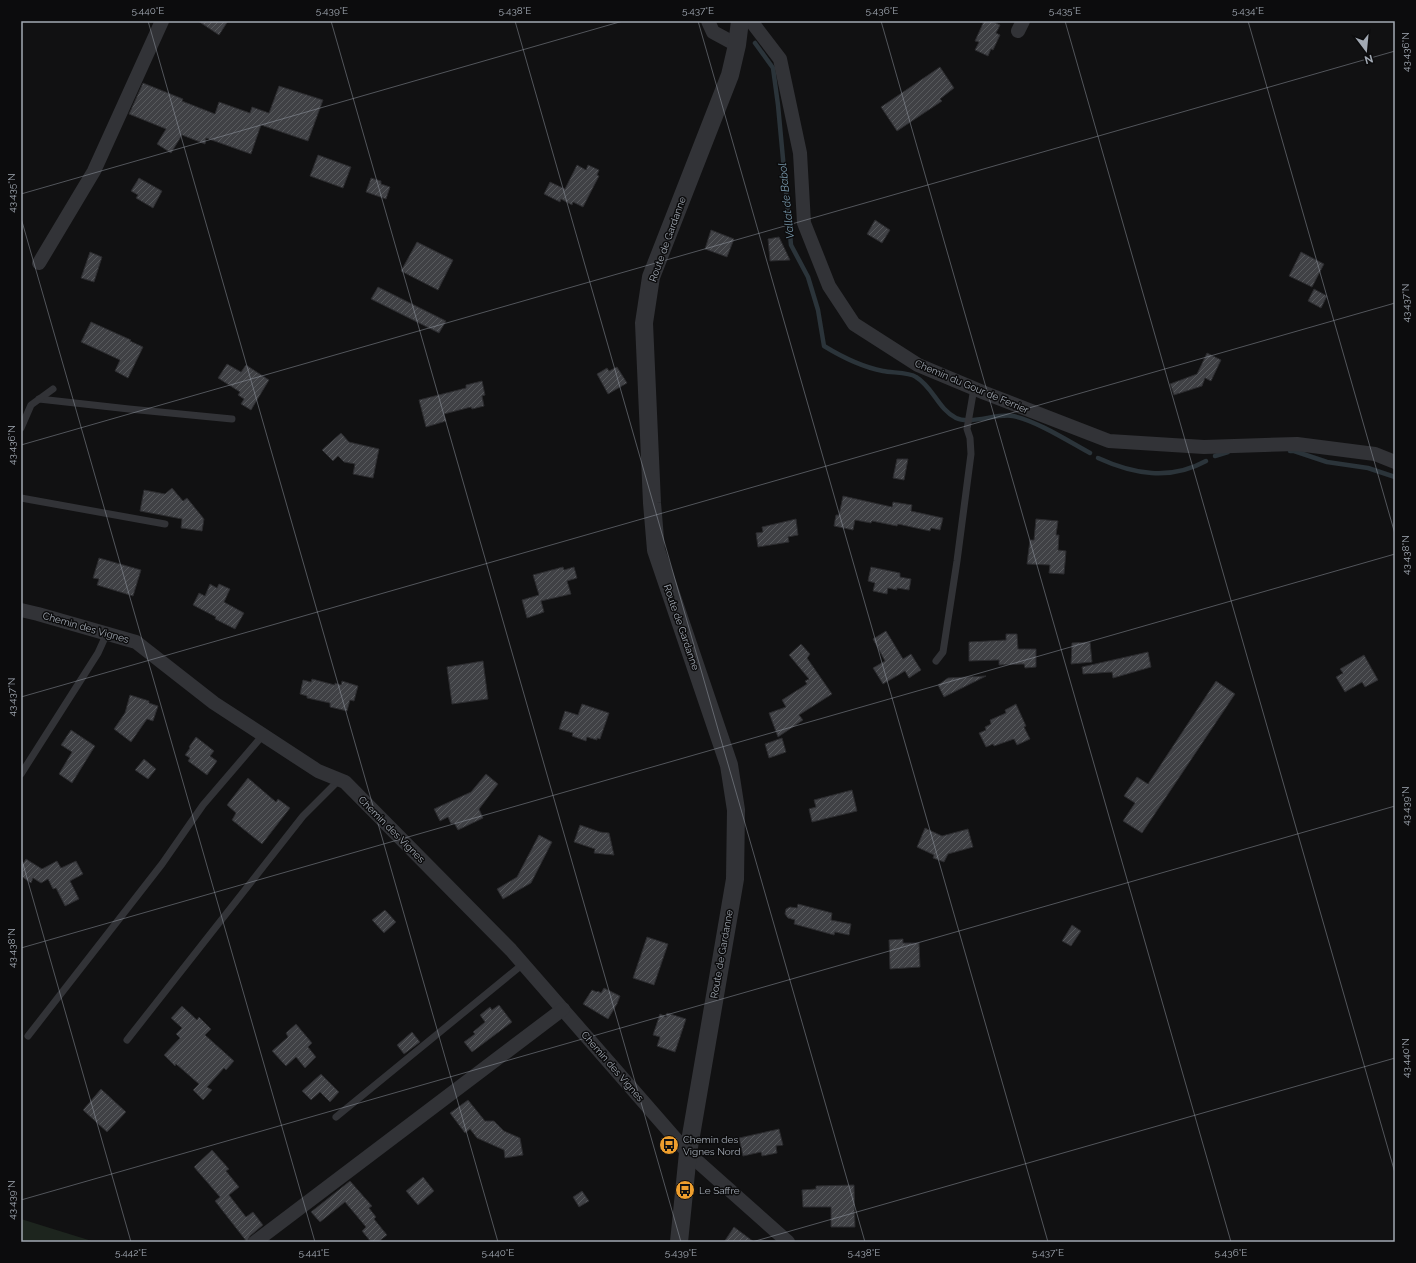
<svg xmlns="http://www.w3.org/2000/svg" width="1416" height="1263" font-family="Raleway,sans-serif">
<style>
.green{fill:#1d251e}
.lines{fill:none;stroke-linecap:round;stroke-linejoin:round}
.stream{stroke:#2b343a;stroke-width:4.5}
.building{fill:url(#building-hatch);stroke:#2b2b2e}
.service{stroke:#323337;stroke-width:7}
.minor{stroke:#323337;stroke-width:14}
.tertiary{stroke:#323337;stroke-width:18}
.ticks{fill:none;stroke:#a2a9b3;stroke-width:1;stroke-opacity:0.45}
.labels{text-anchor:middle;stroke-width:3;stroke-linejoin:round;paint-order:stroke}
.street-label{font-size:10px;fill:#a2a9b3;stroke:#0c0c0d}
.poi-label{font-size:10px;fill:#a2a9b3;stroke:#0c0c0d;text-anchor:start}
.water-label{font-size:11px;font-style:italic;fill:#799aae;stroke:#0c0c0d}
.neatline{fill:none;stroke:#a2a9b3;stroke-width:1.5}
.ticks-label{font-size:10px;text-anchor:middle;fill:#a2a9b3}
</style>
<defs>
<pattern id="building-hatch" width="6" height="6" patternUnits="userSpaceOnUse"><rect width="6" height="6" fill="#404145"/><path d="M-1 1l2-2M0 6l6-6M5 7l2-2" fill="none" stroke="#585a5d"/></pattern>
</defs>
<rect width="100%" height="100%" fill="#111112"/>
<path class="green" d="M21,1219L95,1242H21Z"/>
<g class="lines">
<g class="stream">
<path d="M755,43L773,68L778,105L791,245L808,277L818,310L824,346C842,357 862,367 883,371C892,373 909,372 916,377C933,387 938,409 956,418C970,425 997,413 1013,416C1037,421 1068,441 1090,453"/>
<path d="M1290,451H1294L1327,462L1368,468L1395,477"/>
<path d="M1215,456L1228,452"/>
<path d="M1098,458C1133,474 1170,481 1206,461"/>
</g>
</g>
<g class="building">
<path d="M198,21H228L219,35Z"/>
<path d="M984,21H992L1000,25L996,33L1000,35L993,50L991,49L988,56L975,50L979,42L975,41Z"/>
<path d="M940,67L954,88L940,99L942,101L897,131L881,107Z"/>
<path d="M143,83L183,99L182,101L215,114L219,102L250,113L252,107L269,113L279,86L323,100L308,141L261,125L251,154L206,138L205,144L182,135L171,153L157,144L166,129L129,114Z"/>
<path d="M318,155L351,167L343,188L310,176Z"/>
<path d="M577,165L586,170L588,165L599,170L597,175L599,176L583,207L573,202L572,205L561,199L560,202L544,194L550,182L565,189Z"/>
<path d="M139,178L162,191L153,208L136,198L138,195L131,191Z"/>
<path d="M371,178L381,181V184L390,187L386,199L366,192Z"/>
<path d="M875,220L890,230L882,243L867,234Z"/>
<path d="M711,230L734,239L727,257L705,249Z"/>
<path d="M779,237L790,260L770,261L768,239Z"/>
<path d="M417,242L453,260L438,290L401,271Z"/>
<path d="M90,252L102,257L94,282L81,278Z"/>
<path d="M1301,252L1324,264L1312,287L1289,276Z"/>
<path d="M378,287L446,321L439,333L371,299Z"/>
<path d="M1314,289L1327,296L1321,308L1308,301Z"/>
<path d="M91,322L131,340L130,341L143,347L128,378L115,371L120,360L81,342Z"/>
<path d="M1207,353L1221,360L1211,381L1205,378L1202,386L1174,395L1170,384L1197,374Z"/>
<path d="M227,364L241,372L246,365L269,380L251,410L241,404L244,399L238,395L240,392L218,378Z"/>
<path d="M617,367L627,383L608,394L597,374L607,368L609,371Z"/>
<path d="M482,381L485,395L482,396L484,406L472,409L471,407L444,414L446,421L426,427L419,400L466,388V385Z"/>
<path d="M341,433L349,442L379,449L373,478L353,474L355,464L344,462L338,456L333,461L322,450Z"/>
<path d="M897,459H908L904,480L893,478Z"/>
<path d="M172,488L183,501L187,498L204,519L202,531L181,528L182,519L140,511L144,490L165,494Z"/>
<path d="M843,496L892,507L893,502L912,505L911,511L943,518L940,530L931,528L930,531L898,524L897,526L872,521L871,523L855,520L853,530L834,526L836,515H839Z"/>
<path d="M796,519L798,535L788,537L789,542L758,547L756,533L763,532L762,527Z"/>
<path d="M1036,519L1058,521L1056,535H1059L1058,550L1066,551L1064,574L1049,573L1050,565L1027,564L1030,540H1034Z"/>
<path d="M99,558L141,570L133,596L97,585L99,579L93,578Z"/>
<path d="M563,567L564,570L574,567L577,578L567,581L571,594L541,601L544,612L527,618L522,600L539,595L533,575Z"/>
<path d="M871,567L900,573V577L911,579L909,590L897,588V590L888,588L887,594L873,591L875,583L868,581Z"/>
<path d="M210,584L217,588L219,584L230,589L224,602L244,613L235,629L215,619L216,617L193,605L199,593L205,596Z"/>
<path d="M886,631L903,659L911,654L921,670L909,678L905,671L883,684L873,668L885,661L873,639Z"/>
<path d="M1006,634H1017L1018,649H1036V667L1025,668L1024,664L999,665V660L969,661V642L1006,640Z"/>
<path d="M1090,642L1092,662L1071,664L1072,643Z"/>
<path d="M801,644L810,654L807,658L832,694L799,715L803,720L778,737L769,713L786,707L782,700L807,684L805,681L809,679L789,655Z"/>
<path d="M1148,652L1151,667L1113,678L1112,672L1083,674L1082,667Z"/>
<path d="M1364,655L1378,680L1365,687L1362,682L1345,692L1336,677L1343,673L1340,669Z"/>
<path d="M483,661L488,699L452,704L447,667Z"/>
<path d="M986,676L944,697L938,685L948,678Z"/>
<path d="M312,679L335,685V683L341,685L342,681L358,686L354,701L350,700L347,711L330,707V703L307,698V696L300,694L303,680L311,682Z"/>
<path d="M1216,681L1235,694L1142,833L1123,821L1135,803L1124,796L1137,777L1148,784Z"/>
<path d="M130,695L149,701V703L158,706L153,721L147,719L131,742L114,729L125,713Z"/>
<path d="M582,704L609,713L600,739L597,738V740L587,737L586,741L572,736L573,733L559,729L565,711L578,715Z"/>
<path d="M1016,704L1026,726L1024,727L1030,739L1017,745L1014,739L994,746L993,744L986,747L979,733L986,730L985,727L991,724L990,720L1006,713L1005,710Z"/>
<path d="M71,730L95,746L72,783L59,774L72,752L61,745Z"/>
<path d="M196,737L214,751L210,756L217,761L207,775L188,761L190,758L185,755L190,748L189,747Z"/>
<path d="M782,738L786,752L769,758L765,744Z"/>
<path d="M144,759L156,769L148,779L135,770Z"/>
<path d="M486,774L498,784L479,809L483,818L458,830L454,823L451,824L448,817L440,821L434,809L471,792Z"/>
<path d="M248,778L276,802L278,799L290,808L262,844L232,820L236,813L227,805Z"/>
<path d="M852,790L857,811L812,822L809,809L816,807L814,800Z"/>
<path d="M580,825L600,832L609,833L614,855L594,853L595,849L574,842Z"/>
<path d="M925,828L942,836L968,829L973,847L948,854L944,862L933,858L934,855L917,847Z"/>
<path d="M539,835L552,842L531,883L503,899L497,889L517,877Z"/>
<path d="M26,859L42,869L57,861L61,868L76,861L83,874L70,881L79,899L65,906L56,888L53,889L48,879L41,883L33,878L31,883L21,876V867Z"/>
<path d="M798,904L832,913L831,920L851,924L849,935L835,932L834,935L794,924L795,920L788,918L785,914L786,909L790,907L797,908Z"/>
<path d="M385,910L396,922L384,933L372,920Z"/>
<path d="M1072,925L1081,931L1071,946L1062,941Z"/>
<path d="M647,937L668,944L654,985L633,978Z"/>
<path d="M903,939V943H919L920,967L890,969L889,940Z"/>
<path d="M604,988L620,996L617,1004L608,1019L583,1004L592,990L597,992L598,991L601,993Z"/>
<path d="M499,1005L512,1022L472,1052L464,1042L475,1034L473,1032L485,1022L480,1015L490,1007L492,1010Z"/>
<path d="M182,1006L197,1020L199,1017L211,1029L205,1035L234,1061L226,1070L224,1068L207,1087L212,1090L203,1100L193,1090L199,1084L176,1064L175,1066L164,1055L180,1038L176,1034L182,1028L171,1018Z"/>
<path d="M667,1013L686,1019L675,1052L657,1046L660,1037L653,1035L660,1014L666,1017Z"/>
<path d="M296,1024L312,1043L308,1047L316,1057L305,1068L296,1057L286,1066L272,1051L288,1037L286,1033Z"/>
<path d="M412,1032L420,1042L404,1054L397,1045Z"/>
<path d="M321,1074L339,1092L330,1102L320,1092L311,1100L302,1091Z"/>
<path d="M101,1089L126,1112L107,1132L83,1110Z"/>
<path d="M468,1100L485,1121H494L504,1131L520,1138L523,1155L505,1158L504,1150L477,1138L470,1129L465,1133L450,1113Z"/>
<path d="M779,1129L783,1145L776,1146L777,1153L762,1156L761,1152L743,1156L739,1138Z"/>
<path d="M212,1150L229,1169L226,1171L239,1187L229,1195L246,1217L253,1212L263,1225L250,1236L247,1242L215,1201L220,1197L194,1167Z"/>
<path d="M423,1177L434,1191L418,1205L406,1191Z"/>
<path d="M350,1181L372,1206L369,1208L376,1217L374,1219L387,1235L378,1242H371L362,1231L366,1227L345,1202L320,1222L311,1212Z"/>
<path d="M854,1185L855,1227H831V1207H803L802,1190L816,1189V1186Z"/>
<path d="M582,1191L589,1201L579,1207L573,1197Z"/>
<path d="M734,1227L754,1242H724Z"/>
</g>
<g class="lines">
<g class="service">
<path d="M39,399L129,409L232,419"/>
<path d="M21,428L31,405L53,389"/>
<path d="M21,498L165,524"/>
<path d="M936,661L943,652L957,561L971,454L970,438L967,429L974,388"/>
<path d="M21,774L98,653L107,633"/>
<path d="M28,1036L162,864L203,805L263,735"/>
<path d="M127,1040L303,816L339,780"/>
<path d="M336,1117L523,964"/>
</g>
<g class="minor">
<path d="M708,21L713,32L737,45"/>
<path d="M751,21L780,59L800,153L804,223L829,286L854,324L918,365L985,393L1109,441L1204,447L1297,444L1375,454L1395,462"/>
<path d="M1018,31L1023,21"/>
<path d="M39,263L94,171L162,21"/>
<path d="M21,610L38,614L136,642L214,703L318,771L345,782L511,950L688,1153L788,1242"/>
<path d="M255,1242L563,1009"/>
</g>
<path class="tertiary" d="M679,1242L688,1153L735,879L736,810L729,765L656,550L652,503L644,323L651,277L730,75L737,45L740,21"/>
</g>
<path class="ticks" d="M148,21L498,1242M331,21L681,1242M515,21L865,1242M698,21L1048,1242M881,21L1231,1242M1065,21L1395,1173M1248,21L1395,534M21,194L623,21M21,218L315,1242M21,445L1395,51M21,697L1395,303M21,857L131,1242M21,948L1395,554M21,1200L1395,806M752,1242L1395,1058"/>
<defs>
<symbol id="bus-disc" viewBox="-11 -11 22 22"><circle r="9.5" fill="#ee9e2d" stroke="#0c0c0d"/><path d="M-5-6H5V4H4V6H2V4H-2V6H-4V4H-5ZM-3.5-4V0h7V-4ZM-3.5 1.2v1.5H-2V1.2ZM2 1.2v1.5H3.5V1.2Z" fill="#111"/></symbol>
</defs>
<g fill-rule="evenodd">
<use href="#bus-disc" x="658" y="1134" width="22" height="22"/>
<use href="#bus-disc" x="674" y="1179" width="22" height="22"/>
</g>
<g class="labels">
<g class="street-label">
<text transform="translate(667 239) rotate(-70)" y="4">Route de Gardanne</text>
<text transform="translate(972 386) rotate(23)" y="4">Chemin du Gour de Ferrier</text>
<text transform="translate(86 627) rotate(16)" y="4">Chemin des Vignes</text>
<text transform="translate(682 627) rotate(71)" y="4">Route de Gardanne</text>
<text transform="translate(392 829) rotate(45)" y="4">Chemin des Vignes</text>
<text transform="translate(721 954) rotate(-80)" y="4">Route de Gardanne</text>
<text transform="translate(613 1066) rotate(49)" y="4">Chemin des Vignes</text>
</g>
<g class="poi-label">
<text x="683" y="1143">Chemin des<tspan x="683" dy="12">Vignes Nord</tspan></text>
<text x="699" y="1194">Le Saffre</text>
</g>
<g class="water-label">
<text transform="translate(786 201) rotate(-96)" y="4">Vallat de Babol</text>
</g>
</g>
<rect width="1416" height="1263" fill="none" stroke="#0c0c0d" stroke-width="44"/>
<g transform="translate(1366 50) rotate(164)" stroke="#0c0c0d" stroke-width="3" paint-order="stroke">
<path d="M0-3L7 15L0 10L-7 15Z" fill="#a2a9b3"/>
<text y="-6" font-size="11" font-weight="bold" text-anchor="middle" fill="#a2a9b3">N</text>
</g>
<rect x="22" y="22" width="1372" height="1219" class="neatline"/>
<g class="ticks-label">
<text x="148" y="14">5.440°E</text>
<text x="332" y="14">5.439°E</text>
<text x="515" y="14">5.438°E</text>
<text x="698" y="14">5.437°E</text>
<text x="882" y="14">5.436°E</text>
<text x="1065" y="14">5.435°E</text>
<text x="1248" y="14">5.434°E</text>
<text transform="translate(1405 52) rotate(-90)" y="4">43.436°N</text>
<text transform="translate(11 193) rotate(-90)" y="4">43.435°N</text>
<text transform="translate(1405 303) rotate(-90)" y="4">43.437°N</text>
<text transform="translate(11 445) rotate(-90)" y="4">43.436°N</text>
<text transform="translate(1405 555) rotate(-90)" y="4">43.438°N</text>
<text transform="translate(11 697) rotate(-90)" y="4">43.437°N</text>
<text transform="translate(1405 806) rotate(-90)" y="4">43.439°N</text>
<text transform="translate(11 948) rotate(-90)" y="4">43.438°N</text>
<text transform="translate(1405 1058) rotate(-90)" y="4">43.440°N</text>
<text transform="translate(11 1200) rotate(-90)" y="4">43.439°N</text>
<text x="131" y="1256">5.442°E</text>
<text x="314" y="1256">5.441°E</text>
<text x="498" y="1256">5.440°E</text>
<text x="681" y="1256">5.439°E</text>
<text x="864" y="1256">5.438°E</text>
<text x="1048" y="1256">5.437°E</text>
<text x="1231" y="1256">5.436°E</text>
</g>
</svg>
